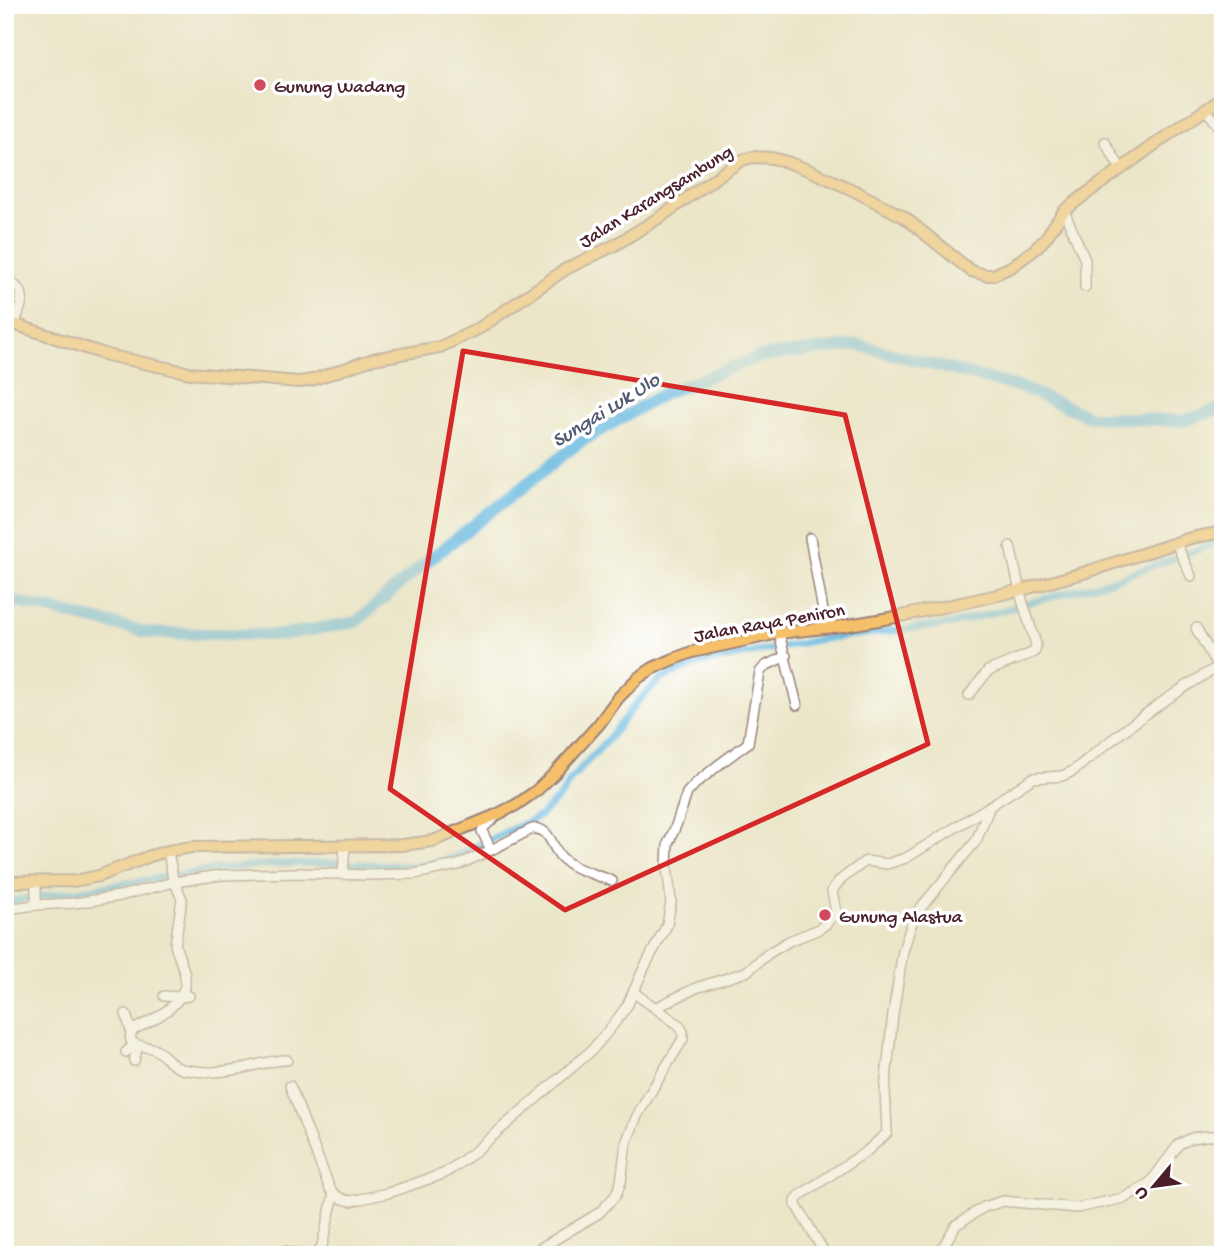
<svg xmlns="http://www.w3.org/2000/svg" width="1228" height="1260" font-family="'Gochi Hand',sans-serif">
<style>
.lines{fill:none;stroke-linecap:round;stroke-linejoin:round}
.canal{stroke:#60b6dd;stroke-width:7}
.river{stroke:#60b6dd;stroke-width:12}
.minor-casing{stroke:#9a827a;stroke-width:12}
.major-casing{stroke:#9a827a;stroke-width:14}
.minor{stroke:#fff;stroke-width:9}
.major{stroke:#f6c06b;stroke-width:10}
.marked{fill:none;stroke:#d62828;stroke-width:5;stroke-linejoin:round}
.poi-dot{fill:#d1495b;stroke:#fff;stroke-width:2.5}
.labels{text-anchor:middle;stroke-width:7;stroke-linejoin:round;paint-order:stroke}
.poi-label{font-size:19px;fill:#4a1f2b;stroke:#fff;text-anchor:start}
.street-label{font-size:19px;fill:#4a1f2b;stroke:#fff}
.water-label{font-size:21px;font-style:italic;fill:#535b72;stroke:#fff}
</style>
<rect width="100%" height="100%" fill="#fff"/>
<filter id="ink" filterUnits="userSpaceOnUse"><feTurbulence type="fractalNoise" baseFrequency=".0143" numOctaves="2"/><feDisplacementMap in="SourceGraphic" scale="14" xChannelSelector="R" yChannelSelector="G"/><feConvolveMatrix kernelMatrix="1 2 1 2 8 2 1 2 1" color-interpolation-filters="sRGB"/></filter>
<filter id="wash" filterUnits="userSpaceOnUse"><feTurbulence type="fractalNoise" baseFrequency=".00686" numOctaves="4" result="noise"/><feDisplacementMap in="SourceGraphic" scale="28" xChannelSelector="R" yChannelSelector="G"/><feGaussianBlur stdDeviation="1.57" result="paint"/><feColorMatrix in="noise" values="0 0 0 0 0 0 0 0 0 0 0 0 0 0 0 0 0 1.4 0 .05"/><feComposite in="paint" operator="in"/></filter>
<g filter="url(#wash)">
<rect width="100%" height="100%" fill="#ebe6c8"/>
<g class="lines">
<path class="canal" d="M5,902L218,869L276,864L337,863L419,866L452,858L540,816L562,794L571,779L609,738L638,701L661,679L697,664L822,639L952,624L1113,580L1214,544L1223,542"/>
<path class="river" d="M5,599L150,633L281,635L356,622L425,563L580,442L665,393L758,357L858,345L1022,388L1091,417L1184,421L1223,408"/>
</g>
</g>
<g filter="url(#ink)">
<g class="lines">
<defs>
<g id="minor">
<path d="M1206,110L1223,131"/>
<path d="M1105,142L1121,169"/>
<path d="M1064,211L1085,260V287"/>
<path d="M5,277C32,297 21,298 15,325"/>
<path d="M810,538L826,628"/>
<path d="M1176,543L1191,576"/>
<path d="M1196,628L1218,667"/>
<path d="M779,633L797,705"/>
<path d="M969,695L988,671L1032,653L1035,651L1036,644L1022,600L1010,546"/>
<path d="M491,850L482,831L485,826L495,817"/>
<path d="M168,851L173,879L182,899L175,945L185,974V987L180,997L189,996"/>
<path d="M343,874L345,845"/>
<path d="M36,882V905"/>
<path d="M5,909L36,905L75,903L120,896L174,882L221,875L300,873L370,875L414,874L458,865L491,850L532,829C550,827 551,846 561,857C573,870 596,874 612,881"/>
<path d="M164,996L180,997C169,1013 150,1021 133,1030C124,1046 141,1045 151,1048C164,1051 169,1066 182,1069C198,1072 217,1073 232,1070C250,1068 268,1060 287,1060"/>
<path d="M655,1008L696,988L746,972L769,953L789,941L817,930L826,924L836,912L832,891L839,881L864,862L867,861L887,864L906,858L990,806"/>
<path d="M126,1014L131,1031"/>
<path d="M126,1052L135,1044"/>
<path d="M134,1061L138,1046"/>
<path d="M290,1086L330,1189C335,1196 342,1200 351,1201L388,1193L443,1174L448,1171L472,1154L592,1050L613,1025L627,1006L644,968L667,925L671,902L667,865L668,844L677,823L687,793L695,784L721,763L748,743L760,672L765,666L786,656"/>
<path d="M263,1255L285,1251L302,1255"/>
<path d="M317,1255L322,1246L334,1194"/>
<path d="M529,1255L599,1213L616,1195L621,1182L626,1143L637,1116L653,1088L683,1039V1032L679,1025L633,992"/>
<path d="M826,1255L796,1205V1201L799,1196L867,1151L887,1133L885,1089L893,1014L903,951L914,916L976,841L990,806L1033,778L1062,776L1073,771C1121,732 1169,694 1223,664"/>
<path d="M938,1255L956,1225L984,1207L1003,1201L1077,1208L1124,1198L1150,1183L1179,1144L1192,1138L1205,1136H1223"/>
</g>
<g id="major">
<path d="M5,321L107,355L190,373L299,382L312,380L373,359L440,347L478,329L566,269L615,245L662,216L721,174L742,160L753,157L772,158L787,162L811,171L855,191L904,217L971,271L986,275H993L1011,267L1034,250L1045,239L1064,211L1082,197L1168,135L1223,98"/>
<path d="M5,882L74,881L99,876L150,856L168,851L192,847L402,845L433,841L496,815L516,805L536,791L555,773L599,724L618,698L638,678L653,668L674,659L692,652L779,633L842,626L896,617L1021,590L1083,573L1191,538L1223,532"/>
</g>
</defs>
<use href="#minor" class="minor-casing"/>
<use href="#major" class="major-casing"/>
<use href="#minor" class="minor"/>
<use href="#major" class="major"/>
</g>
</g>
<path d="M0 0H1228V1260H0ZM463,351L845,415L928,744L565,910L390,789Z" fill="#ebe6c8" fill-opacity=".55" fill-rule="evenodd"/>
<path class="marked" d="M463,351L845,415L928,744L565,910L390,789Z"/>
<g class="poi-dot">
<circle cx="260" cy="85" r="7"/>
<circle cx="825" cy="915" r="7"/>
</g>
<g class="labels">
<g class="poi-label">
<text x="274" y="92">Gunung Wadang</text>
<text x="839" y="922">Gunung Alastua</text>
</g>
<g class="street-label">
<text transform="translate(655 195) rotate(-32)" y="7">Jalan Karangsambung</text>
<text transform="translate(769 621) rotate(-10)" y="7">Jalan Raya Peniron</text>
</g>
<g class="water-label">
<text transform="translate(605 409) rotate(-32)" y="7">Sungai Luk Ulo</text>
</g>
</g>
<rect width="1228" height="1260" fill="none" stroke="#fff" stroke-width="28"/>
<g transform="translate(1154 1186) rotate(241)" stroke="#ffffff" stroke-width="5" paint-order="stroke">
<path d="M0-5L12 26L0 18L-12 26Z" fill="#4a1f2b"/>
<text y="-10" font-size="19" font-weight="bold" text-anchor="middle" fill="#4a1f2b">U</text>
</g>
</svg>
